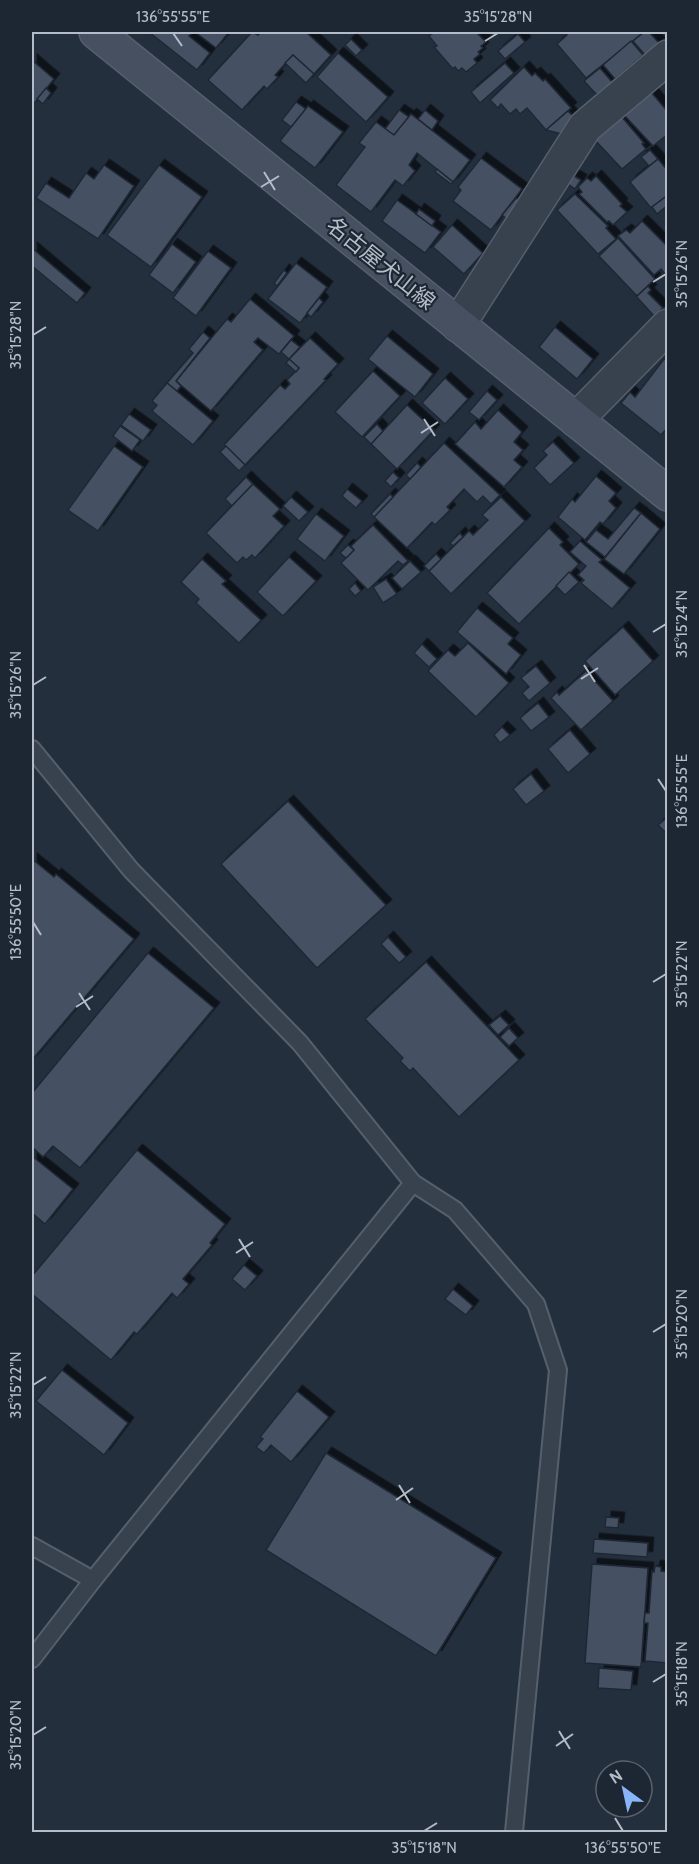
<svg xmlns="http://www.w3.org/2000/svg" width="699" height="1864" font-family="Cabin,'Noto Sans JP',sans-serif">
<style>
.building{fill:#455162;stroke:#1f2835;stroke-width:1.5;filter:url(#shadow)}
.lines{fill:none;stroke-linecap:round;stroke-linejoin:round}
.service-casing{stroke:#565f6c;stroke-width:20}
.minor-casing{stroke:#565f6c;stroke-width:36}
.secondary-casing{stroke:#565f6c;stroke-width:36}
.service{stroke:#38414e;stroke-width:16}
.minor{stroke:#38414e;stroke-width:33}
.secondary{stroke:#465061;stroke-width:33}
.ticks{fill:none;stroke:#b4bcc9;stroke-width:2}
.labels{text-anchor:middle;stroke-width:4.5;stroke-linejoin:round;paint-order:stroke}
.street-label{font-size:22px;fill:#b4bcc9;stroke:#1d2633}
.neatline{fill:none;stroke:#b4bcc9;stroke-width:2}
.ticks-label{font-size:15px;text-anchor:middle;fill:#b4bcc9}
</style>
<defs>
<filter id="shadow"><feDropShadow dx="5.5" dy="-5.5" stdDeviation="0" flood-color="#0009"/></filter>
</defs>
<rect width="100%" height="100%" fill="#242f3e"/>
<g class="building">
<path d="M149,32H189L192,33L189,36L210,53L197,70Z"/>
<path d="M195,32H229L216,48Z"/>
<path d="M252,32L258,35L261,32H306L331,55L314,74L293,55L275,75L278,77L267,89L264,86L242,110L208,80Z"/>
<path d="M434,32H476L486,42L481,46L483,48L478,52L480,54L474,59L477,63L466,72L462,68L458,71L455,67L453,69L434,47L437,46L429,36Z"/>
<path d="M564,32H644L586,78L557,44L567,35Z"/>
<path d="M644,32H649L659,43L645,55L633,41Z"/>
<path d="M518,34L525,42L505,59L498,51Z"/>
<path d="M351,39L362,50L356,56L345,45Z"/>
<path d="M631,41L643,55L615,79L603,65Z"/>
<path d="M338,53L388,97L366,122L317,77Z"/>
<path d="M293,55L314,74L306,83L285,63Z"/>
<path d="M32,60L54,79L32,106Z"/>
<path d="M505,63L514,73L480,103L471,92Z"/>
<path d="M524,67L532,76L535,73L543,81L545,79L571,108L546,130L527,108L520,114L516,109L510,114L501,104L498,108L490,100Z"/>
<path d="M600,68L613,83L597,95L584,81Z"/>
<path d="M46,88L51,93L43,104L37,99Z"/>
<path d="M651,92L668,112V134L653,146L624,115Z"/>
<path d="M296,102L306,109L291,127L282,120Z"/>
<path d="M308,106L343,132L315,168L280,141Z"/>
<path d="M399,110L409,117L394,135L385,129Z"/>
<path d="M425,110L438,121L432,130L418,119Z"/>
<path d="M568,111L577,120L562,134L546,130Z"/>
<path d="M411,114L470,160L453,182L417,153L409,165L415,171L403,186L395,180L371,212L336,185L365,147L359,143L376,122L394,135Z"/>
<path d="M622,117L644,143L642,144L646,149L622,169L594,139Z"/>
<path d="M650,150L658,159L649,166L641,157Z"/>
<path d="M481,158L522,189L491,230L453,201L461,190L458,187Z"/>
<path d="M658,159L668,171V195L651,208L630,182Z"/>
<path d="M104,165L134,186L98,239L36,198L46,183L69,198L86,173L94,179Z"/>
<path d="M159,165L202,197L151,267L107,235Z"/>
<path d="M437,169L453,182L451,184L435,172Z"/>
<path d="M574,176L581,180L575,189L568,184Z"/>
<path d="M596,176L622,204L620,206L627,212L613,225L609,221L607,222L579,194L582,192L578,187L587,178L591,181Z"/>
<path d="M575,194L608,226L606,228L616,239L598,254L557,210Z"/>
<path d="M668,195V205L657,214L652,207Z"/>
<path d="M516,198L520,201L507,219L502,215Z"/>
<path d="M397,200L441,232L425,253L382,221Z"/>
<path d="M419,209L435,221L432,226L416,214Z"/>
<path d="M642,221L668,247L666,275L661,269L654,275L618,236L626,230L630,233Z"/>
<path d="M452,225L483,253L464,274L433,247Z"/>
<path d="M618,238L655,279L637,296L599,256Z"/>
<path d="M172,244L196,262L173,293L149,275Z"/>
<path d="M32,248L85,293L77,303L32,266Z"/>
<path d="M208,251L231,268L196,316L173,298Z"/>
<path d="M296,263L327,287L300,323L268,299Z"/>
<path d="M284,270L287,273L277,286L274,283Z"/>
<path d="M648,286L651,290L648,293L663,308L654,316L635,295L637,296Z"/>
<path d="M319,298L323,302L311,317L307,313Z"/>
<path d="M250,299L294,336L279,354L258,338L254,342L263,350L211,411L176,381L227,319L231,322Z"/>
<path d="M555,327L593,359L577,379L539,347Z"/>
<path d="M203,332L210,338L176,381L181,386L177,391L167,383L193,353L189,349Z"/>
<path d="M387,336L433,374L415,397L368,359Z"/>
<path d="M310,338L338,364L324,379L326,380L245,465L224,445L280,385L285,389L290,384L287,380L299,368L289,359Z"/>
<path d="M291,340L300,347L289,359L281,352Z"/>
<path d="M289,359L299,368L296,372L286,363Z"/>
<path d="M664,359L668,361V427L661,435L621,403L630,392L635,397Z"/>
<path d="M373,371L400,396L362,437L335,412Z"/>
<path d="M445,378L468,399L445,424L422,403Z"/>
<path d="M167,383L213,421L193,445L152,411L157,405L152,401Z"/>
<path d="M487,391L497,400L479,420L469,412Z"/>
<path d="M407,405L434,430L397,469L371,444Z"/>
<path d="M498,410L522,432L514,442L523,450L514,460L522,467L504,487L455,444L475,422L481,429Z"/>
<path d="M129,414L151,430L143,441L121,425Z"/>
<path d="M377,424L383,431L371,444L364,437Z"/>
<path d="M120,426L140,440L132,451L113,436Z"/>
<path d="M553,442L574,463L550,485L534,468L547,455L543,451Z"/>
<path d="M444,443L500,495L491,504L483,496L477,502L464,489L447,507L450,510L435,525L432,522L407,548L374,517Z"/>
<path d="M114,446L143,467L98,531L68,510Z"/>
<path d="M226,446L245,465L239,471L220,452Z"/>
<path d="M417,463L421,467L410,479L406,475Z"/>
<path d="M393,472L399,478L391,487L385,481Z"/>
<path d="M596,476L616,493L609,501L616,508L603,524L600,522L585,540L558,517L572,499L575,502Z"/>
<path d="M246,477L253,484L232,506L225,499Z"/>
<path d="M253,484L280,509L273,516L284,526L255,558L252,555L246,560L243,557L237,563L206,533Z"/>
<path d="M347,489L362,501L356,508L342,496Z"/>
<path d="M390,494L393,497L374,517L371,514Z"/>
<path d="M291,497L308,512L299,521L283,506Z"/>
<path d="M501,497L525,521L451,594L429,571L469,531L473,535L488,520L482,515Z"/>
<path d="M634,508L641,513L605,557L586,542L596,530L608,539Z"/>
<path d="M641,513L660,529L624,574L604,559Z"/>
<path d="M316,514L344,536L325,561L297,539Z"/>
<path d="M373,525L408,561L403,565L398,561L368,590L341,563L354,550L351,546Z"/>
<path d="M549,528L563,542L560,545L579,564L519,624L487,593Z"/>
<path d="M460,533L463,537L453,546L450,543Z"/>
<path d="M580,541L602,560L599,562L630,588L612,609L581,583L584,580L578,575L586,566L570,552Z"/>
<path d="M348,545L354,550L346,558L340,553Z"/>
<path d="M436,554L441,559L429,571L424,566Z"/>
<path d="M289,557L316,581L283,616L257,592Z"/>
<path d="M202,559L226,581L222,584L261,620L239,643L196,603L199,599L181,582Z"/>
<path d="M410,561L421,572L402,589L392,578Z"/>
<path d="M569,572L579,582L565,595L556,586Z"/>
<path d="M386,579L397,594L383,603L373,587Z"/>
<path d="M355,583L361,591L355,596L349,589Z"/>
<path d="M477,608L513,638L508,644L521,655L506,674L457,632Z"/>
<path d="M623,627L653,661L615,695L585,661Z"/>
<path d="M468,643L509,683L476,717L428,671L448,650L455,656Z"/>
<path d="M422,644L437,659L429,667L414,653Z"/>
<path d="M536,666L550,683L529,701L522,693L529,687L521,678Z"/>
<path d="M586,671L613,701L581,730L551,698L557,692L559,695Z"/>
<path d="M538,703L549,717L531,731L520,718Z"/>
<path d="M502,727L510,735L500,743L494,735Z"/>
<path d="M570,730L590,754L568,773L548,749Z"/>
<path d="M531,774L544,791L526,805L513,789Z"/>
<path d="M288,801L386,905L317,968L221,864Z"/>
<path d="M668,817V835L658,825Z"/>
<path d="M32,859L54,877L56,874L134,939L32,1060Z"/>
<path d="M388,937L406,957L399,963L381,944Z"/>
<path d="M148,953L214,1008L80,1168L53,1146L43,1157L32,1147V1093Z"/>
<path d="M426,962L519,1060L459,1117L413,1068L410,1071L400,1061L403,1058L365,1019Z"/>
<path d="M500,1016L509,1025L498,1035L489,1025Z"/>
<path d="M509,1028L518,1038L509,1046L500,1037Z"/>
<path d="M137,1150L225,1224L210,1243L212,1245L183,1279L189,1284L177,1298L172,1293L137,1334L134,1332L111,1360L32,1294V1276Z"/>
<path d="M32,1156L73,1189L45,1224L32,1213Z"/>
<path d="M244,1265L257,1276L245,1290L232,1279Z"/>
<path d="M453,1289L473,1306L466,1315L445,1299Z"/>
<path d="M62,1370L128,1423L104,1455L36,1401Z"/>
<path d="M297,1391L329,1417L291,1462L271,1445L264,1453L256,1447L263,1439L260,1437Z"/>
<path d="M326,1453L496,1558L436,1656L266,1550Z"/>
<path d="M606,1517L619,1518L618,1528L605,1527Z"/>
<path d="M594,1539L648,1543L647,1557L593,1553Z"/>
<path d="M592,1564L648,1568L641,1667L585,1663Z"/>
<path d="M655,1566L661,1567V1571L668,1572V1663L645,1661L648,1623H644L645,1613H649L652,1571L654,1572Z"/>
<path d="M599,1668L633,1671L631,1690L598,1688Z"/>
</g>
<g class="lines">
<defs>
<g id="service">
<path d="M32,749L131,870L300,1043L413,1183"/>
<path d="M32,1546L93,1580L413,1183L455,1210L536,1304L558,1370L514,1832"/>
<path d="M32,1659L93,1580"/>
</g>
<g id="minor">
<path d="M458,325L585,127L668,57"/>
<path d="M576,420L668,326"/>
</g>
<path id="secondary" d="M96,32L668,494"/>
</defs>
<use href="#service" class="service-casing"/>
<use href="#minor" class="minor-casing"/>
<use href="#secondary" class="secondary-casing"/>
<use href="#service" class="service"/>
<use href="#minor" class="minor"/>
<use href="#secondary" class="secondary"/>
</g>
<path class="ticks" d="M173,33L182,46M485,41L498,33M264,172L275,190M261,187L279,176M653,282L666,274M33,335L46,327M424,419L435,436M421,433L438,422M653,632L666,624M584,665L595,682M581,679L598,668M33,685L46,677M658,779L666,791M33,922L41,935M653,982L666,974M79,993L90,1010M76,1007L93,996M239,1239L250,1257M236,1253L253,1242M653,1332L666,1324M33,1385L46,1377M399,1485L410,1503M396,1500L413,1488M653,1682L666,1674M559,1731L570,1749M33,1735L46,1727M556,1746L573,1734M615,1818L623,1831M424,1831L437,1823"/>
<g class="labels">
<g class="street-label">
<text transform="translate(381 263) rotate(39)" y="8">名古屋犬山線</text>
</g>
</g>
<rect width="699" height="1864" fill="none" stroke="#1d2633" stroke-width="66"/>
<g transform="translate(624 1789) rotate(327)"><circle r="28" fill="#1d2633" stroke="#59626f" stroke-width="1.5"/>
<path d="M0-4.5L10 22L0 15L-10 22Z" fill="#8ab4f8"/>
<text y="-9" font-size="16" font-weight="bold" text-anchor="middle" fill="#b4bcc9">N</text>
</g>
<rect x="33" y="33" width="633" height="1798" class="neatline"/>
<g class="ticks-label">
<text x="173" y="22">136°55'55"E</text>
<text x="498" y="22">35°15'28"N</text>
<text transform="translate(682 274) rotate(-90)" y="5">35°15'26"N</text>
<text transform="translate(16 335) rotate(-90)" y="5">35°15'28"N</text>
<text transform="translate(682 624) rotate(-90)" y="5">35°15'24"N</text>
<text transform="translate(16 685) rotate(-90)" y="5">35°15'26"N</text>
<text transform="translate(682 791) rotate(-90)" y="5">136°55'55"E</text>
<text transform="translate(16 922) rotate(-90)" y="5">136°55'50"E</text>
<text transform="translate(682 974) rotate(-90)" y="5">35°15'22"N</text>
<text transform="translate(682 1324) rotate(-90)" y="5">35°15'20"N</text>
<text transform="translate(16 1385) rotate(-90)" y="5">35°15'22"N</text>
<text transform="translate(682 1674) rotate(-90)" y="5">35°15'18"N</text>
<text transform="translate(16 1735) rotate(-90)" y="5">35°15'20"N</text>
<text x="424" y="1853">35°15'18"N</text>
<text x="623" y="1853">136°55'50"E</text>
</g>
</svg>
